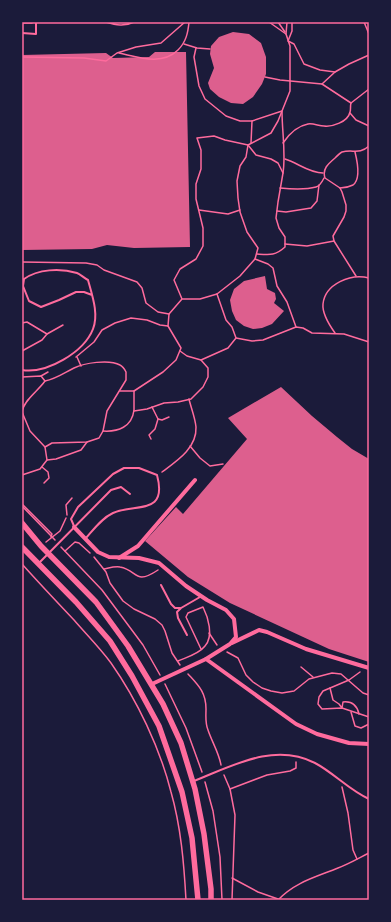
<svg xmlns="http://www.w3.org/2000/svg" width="391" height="922" font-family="Mulish,sans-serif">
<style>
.building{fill:#dd5f8e}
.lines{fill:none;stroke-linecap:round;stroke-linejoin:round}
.path{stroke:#ff6b9d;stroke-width:1.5}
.service{stroke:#ff6b9d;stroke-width:2}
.minor{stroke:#ff6b9d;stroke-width:4}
.secondary{stroke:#ff6b9d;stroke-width:5.5}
.neatline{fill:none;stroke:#ff6b9d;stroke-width:1.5}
</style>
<rect width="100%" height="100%" fill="#1b1b3a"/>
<g class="building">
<path d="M233,32L249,34L261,43L266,57V74L262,84L253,97L243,104L231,103L219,97L210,89L208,83L214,68L210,54L211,46L219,37Z"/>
<path d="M155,52H186L190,247L134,248L107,245L92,249L22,250V55L106,53L113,58L149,57Z"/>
<path d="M265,276L267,289L275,293L276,299L274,303L284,311L272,324L262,328L253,329L244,326L236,320L232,311L230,300L234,289L244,281Z"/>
<path d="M281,387L312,416L337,437L352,449L369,459V662L329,649L230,603L188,577L145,541L176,507L183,514L247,439L228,418Z"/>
</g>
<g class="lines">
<g class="path">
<path d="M106,22C116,25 124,27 134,22"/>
<path d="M278,22L285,32"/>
<path d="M292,22V31L288,41L294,44L304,64L320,70L335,72L349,64L369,55"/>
<path d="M364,22L369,34"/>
<path d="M22,23H32"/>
<path d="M286,34L287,22"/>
<path d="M184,44L197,48L210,49"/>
<path d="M196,48L194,57L199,86L205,99L226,116L240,121H252"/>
<path d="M119,53C138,57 162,66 178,50C186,42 188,33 189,22"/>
<path d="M22,57L84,58L106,61L117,53L136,47L161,43L185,22"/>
<path d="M265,77L280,80L322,84"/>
<path d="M351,103L369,89"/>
<path d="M350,113L356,120L369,126"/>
<path d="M251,143L252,121L282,111C282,132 286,153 283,173"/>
<path d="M283,143C289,134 297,126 308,124C313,123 319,126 324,126C332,127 348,122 350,112C351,110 350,106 351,103L322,84L335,72"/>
<path d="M285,159C298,163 309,173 323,173"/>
<path d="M280,188C291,189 305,190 316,187C320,186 322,182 324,178"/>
<path d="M340,188C344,188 349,187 353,185C361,179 357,160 355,152"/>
<path d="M199,210L228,214L240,210"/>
<path d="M277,211L286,212L311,208L317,201L319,185"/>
<path d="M285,244L307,246L334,241"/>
<path d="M257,254C270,255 275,256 285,247V237L279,228L276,218L278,202L283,173L278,163L271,159L256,155L248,145L271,133L278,121L290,91V46L286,34L269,22"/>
<path d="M255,259L268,264L273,268L277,286L287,302L296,327"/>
<path d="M22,262L86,263L97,265L104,270L137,282L142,288L146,303L158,312L169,314"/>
<path d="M356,276L334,241L333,236L344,217L346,211V205L342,192L340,188L325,178C322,169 328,164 335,158C337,156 340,153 342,152C353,149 359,155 369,146"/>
<path d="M22,323L27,322L47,334L63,325"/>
<path d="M168,326L169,314L182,299L174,280L180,269L196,259L203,246V228L196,199V184L201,169V150L197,138L214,136L225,140L248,145L246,157L240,166L237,181L238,198L240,212L247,232L258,248L255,259L247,268L240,276L217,294L200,299H182"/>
<path d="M335,333C330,326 322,314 323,304C325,284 351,273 369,278"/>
<path d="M236,338L252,341L263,340L296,327L303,328L312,333L344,334L369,342"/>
<path d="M22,351L42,340L47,334"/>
<path d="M76,357L94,342L102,330L115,323L131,318L147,320L160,325L168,326L181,348L176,360L163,372L134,391H120"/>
<path d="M77,357L81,366"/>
<path d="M201,360L228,348L236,338L232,327L226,320L217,294"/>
<path d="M41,376L48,372"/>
<path d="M22,377L41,376L45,381C38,391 25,399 22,411"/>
<path d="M45,381C56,379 64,373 74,368C84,363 109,359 120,365C122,366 125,370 126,372V380L107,411L103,431L99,438L87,442L52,443L45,447"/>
<path d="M134,411L147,409L164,403L178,402L191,399L203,387L208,377V368L201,360L187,356L180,351"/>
<path d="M22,412L30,431L45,447L47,460L40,469L22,475"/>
<path d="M158,419L162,420L169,417"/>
<path d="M103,431C118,432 132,427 134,410C134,404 134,397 134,391"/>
<path d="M151,439L149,435L155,429L158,419L152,407"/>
<path d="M190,446L200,458L210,466L223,464"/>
<path d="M47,460L56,459L81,450L87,442"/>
<path d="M42,467L48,472L49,478L44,483"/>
<path d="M162,472C177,461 197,448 196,427C195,417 191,408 189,399"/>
<path d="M22,504L52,534L51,537"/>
<path d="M22,506L55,540"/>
<path d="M67,515L66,505L72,498"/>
<path d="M46,542L60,531L66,518"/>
<path d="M61,547L102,590L143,645L160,675"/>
<path d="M65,551L75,542L79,543L90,553"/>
<path d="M94,557L106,572L110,583L123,601L134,609L155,619L162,625L165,631L172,653L180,665"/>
<path d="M22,564C39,583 56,601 74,620C86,634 100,648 111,663C137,700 160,748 171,792C181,827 184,864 186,900"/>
<path d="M104,569C109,568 115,566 120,567C138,570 134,586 158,570"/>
<path d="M209,633L217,645"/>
<path d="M227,652L238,658L246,675L253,682L262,688L271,691L282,693L294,691L309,679L332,673L341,674L363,693L369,695"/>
<path d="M178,661C187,657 199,654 205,646C214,636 208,617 203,607L188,613L186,617L201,649"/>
<path d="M301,667L313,677"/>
<path d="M360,672L349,680L323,691L319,697L318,704L322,709L342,708L369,717"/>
<path d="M188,674C198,685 206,692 206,709C206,716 205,723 208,730C212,742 219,753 221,765"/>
<path d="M165,684L186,728L202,772"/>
<path d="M330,688L333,700L339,704L342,708L343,702C352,701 357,705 359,714"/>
<path d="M351,712L355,726L361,728L369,724"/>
<path d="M224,775L230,789L235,815L232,900"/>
<path d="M205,782L213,811L220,857L222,900"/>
<path d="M342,787L348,813L353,850L357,859"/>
<path d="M230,789L267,775L290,771L296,768V762"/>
<path d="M232,878L258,892L278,899"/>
<path d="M278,900C295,882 316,877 338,868C349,864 359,858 369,853"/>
</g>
<g class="service">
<path d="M22,33L36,34V22"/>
<path d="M22,370C47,374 84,352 93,329C99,314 92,295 88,280C84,278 80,274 77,273C60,268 38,269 24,279L23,286L29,301L41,307L59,300L76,292H84L92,295"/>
<path d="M74,526L71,519L78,507L113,474L124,468H139L157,475C168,516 135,503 113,513C102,518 94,529 86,538"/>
<path d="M39,563L111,490L121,487L130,494"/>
<path d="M161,585L171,604L175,608H180"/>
<path d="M187,635L178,618L177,612L181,608L200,597"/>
<path d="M194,781C232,766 274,742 315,763C334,773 349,790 369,799"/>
</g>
<g class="minor">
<path d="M74,527L98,552L109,557L139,558L159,563L186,586L207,600L226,610L234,619L236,637L230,644L206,659"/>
<path d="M119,558L138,546L195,480"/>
<path d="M232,643L259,630L267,632L306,649L369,668"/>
<path d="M152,684L206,659L296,724L317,734L349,743L369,744"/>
</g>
<g class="secondary">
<path d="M22,523L41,546L96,602L128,646L163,704L181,743L195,789L204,834L211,889V900"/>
<path d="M22,547L76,602L110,641L132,676L159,726L182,792L192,838L198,900"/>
</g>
</g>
<rect width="391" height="922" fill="none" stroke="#1b1b3a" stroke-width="46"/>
<rect x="23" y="23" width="345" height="876" class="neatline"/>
</svg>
